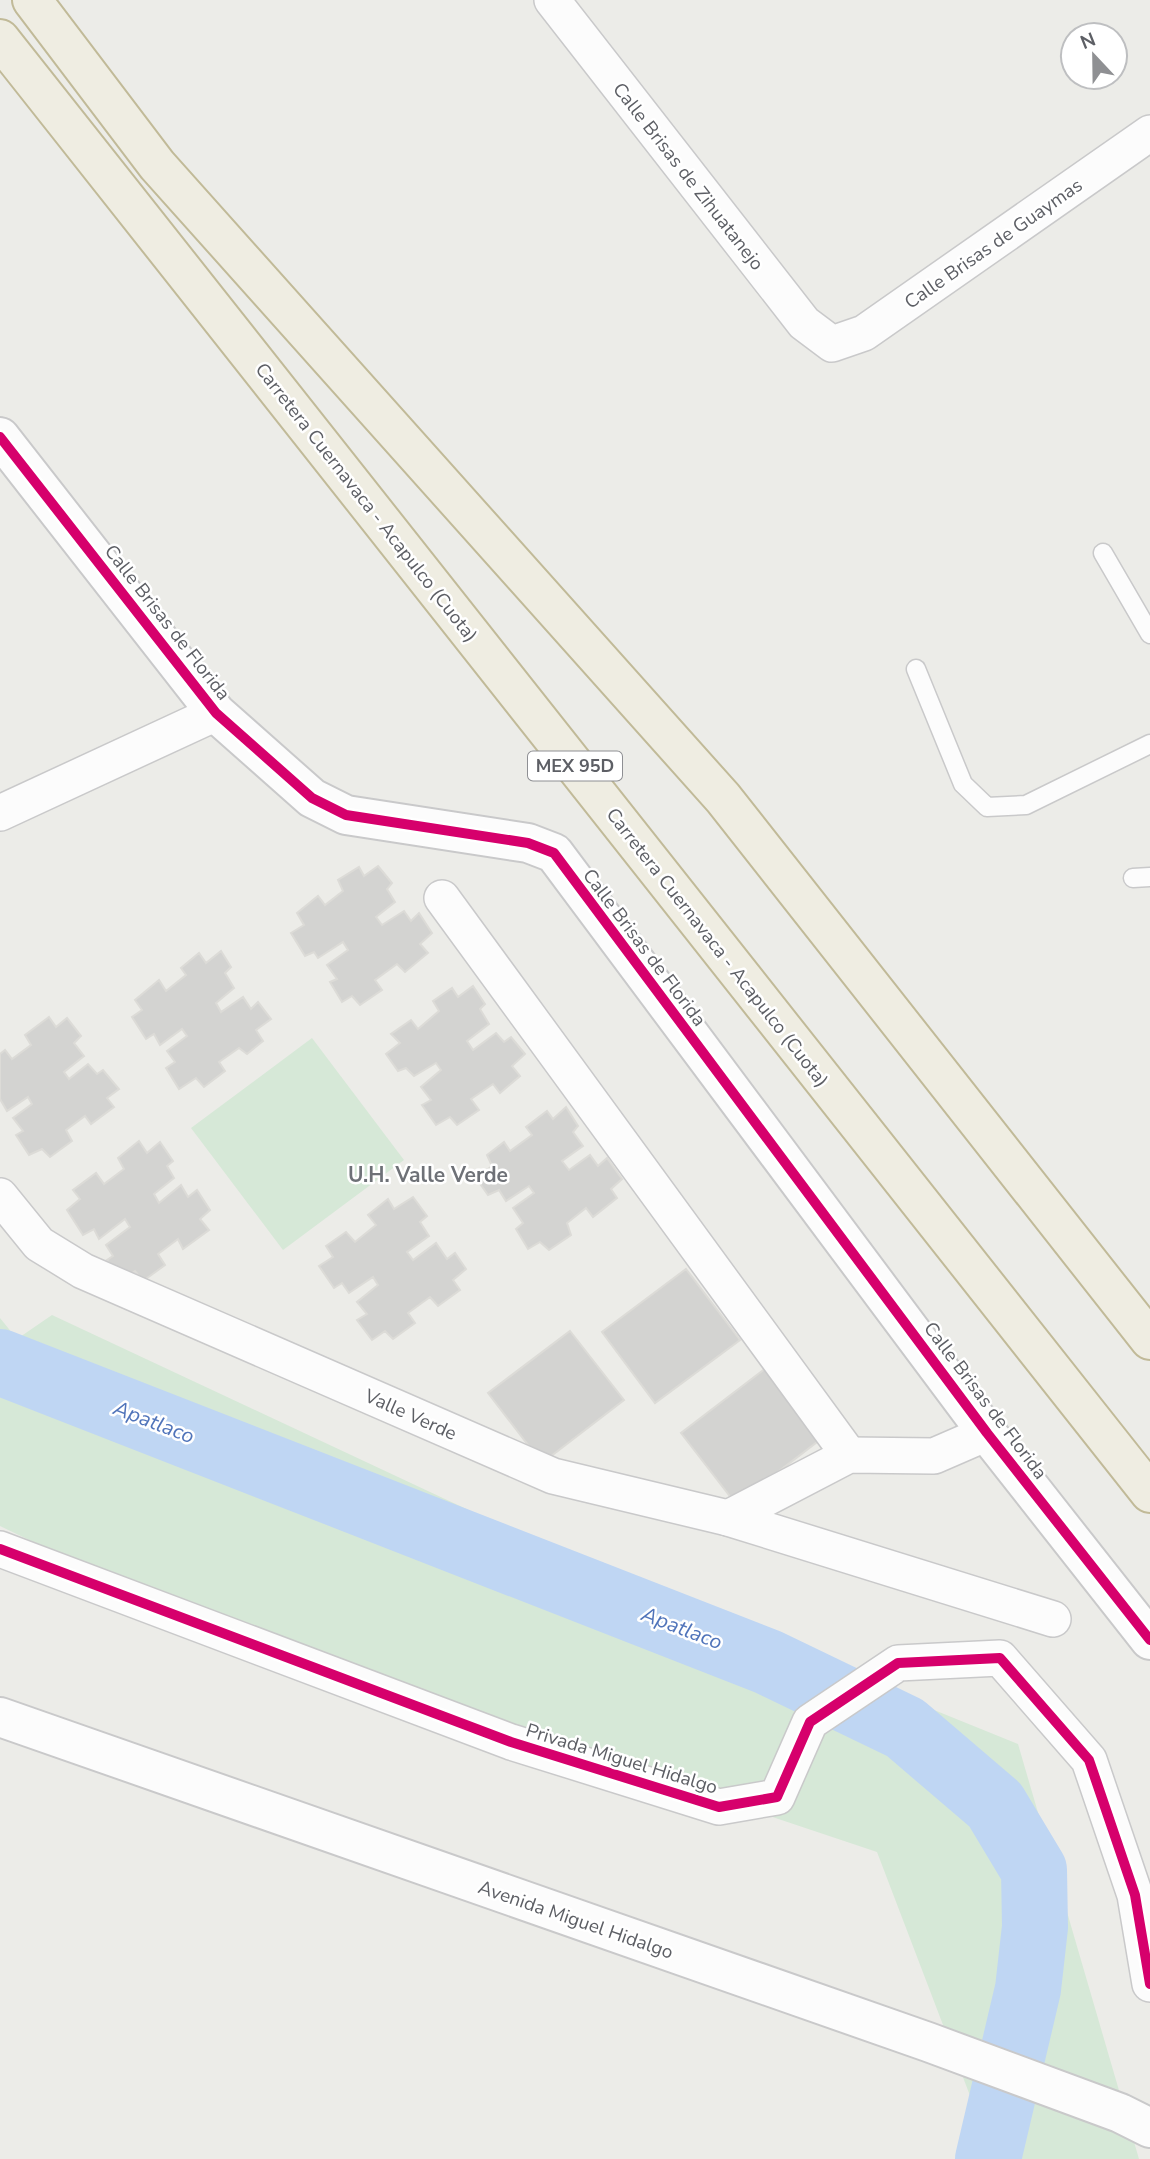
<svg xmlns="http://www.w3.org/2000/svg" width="1150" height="2159" font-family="'Nunito Sans',sans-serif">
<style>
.green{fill:#d6e8d7}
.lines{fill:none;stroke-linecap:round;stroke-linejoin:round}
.river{stroke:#bfd6f3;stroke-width:66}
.building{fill:#d3d3d1;stroke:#dcdbd7;stroke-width:2}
.service-casing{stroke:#c9c9ca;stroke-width:21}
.minor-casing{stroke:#c9c9ca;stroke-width:38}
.tertiary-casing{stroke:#c9c9ca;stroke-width:42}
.motorway-casing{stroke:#c1ba98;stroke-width:42}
.service{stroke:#fcfcfc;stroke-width:18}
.minor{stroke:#fcfcfc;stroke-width:35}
.tertiary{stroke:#fcfcfc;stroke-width:38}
.motorway{stroke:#efede2;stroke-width:38}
.cycleway-casing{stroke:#fff;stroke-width:15}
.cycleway{stroke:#d6006c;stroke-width:10}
.labels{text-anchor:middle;stroke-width:5;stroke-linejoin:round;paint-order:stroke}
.shield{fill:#fff;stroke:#8e8f93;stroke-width:2}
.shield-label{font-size:18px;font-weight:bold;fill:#5d5f65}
.street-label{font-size:19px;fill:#5d5f65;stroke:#fff}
.neighbourhood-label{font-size:21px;font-weight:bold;fill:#6e7177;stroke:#fff}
.water-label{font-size:21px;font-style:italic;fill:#5074ba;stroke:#fff}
</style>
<rect width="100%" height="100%" fill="#ecece8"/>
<g class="green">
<path d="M312,1038L404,1160L283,1250L191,1128Z"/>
<path d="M52,1315L650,1595L1018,1744L1139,2159H985L990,2148L877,1852L223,1633L0,1526V1318L17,1339Z"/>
</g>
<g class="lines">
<path class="river" d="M0,1362L768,1662L905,1728L995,1805L1034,1870L1035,1927L1028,1989L988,2159"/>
</g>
<g class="building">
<path d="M378,866L392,883L387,889L395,902L376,917L382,925L404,911L411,921L419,913L432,933L420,944L428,953L405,972L397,964L375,980L382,990L360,1005L352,996L342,1002L330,982L337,979L327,965L348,950L343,942L318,958L314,952L305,956L291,933L304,925L297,913L318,896L325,905L343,891L338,880L359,867L364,876Z"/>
<path d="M221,951L231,967L225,973L234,988L216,1003L221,1012L243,997L251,1009L258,1002L271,1019L256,1030L263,1041L247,1054L239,1048L219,1062L225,1071L204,1087L196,1078L179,1089L166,1068L175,1062L167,1051L187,1036L182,1029L160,1045L154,1034L146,1039L132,1017L142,1010L135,1000L159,980L166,991L186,975L181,968L199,953L206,963Z"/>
<path d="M473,986L485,1004L480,1009L489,1024L467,1041L473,1050L496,1033L504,1042L511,1037L525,1054L512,1066L520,1076L500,1093L493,1084L471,1099L479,1110L457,1125L450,1117L436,1125L422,1105L431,1100L421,1087L441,1070L436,1063L414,1076L406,1068L398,1071L386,1054L400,1043L391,1034L411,1020L418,1029L439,1011L433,1001L452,988L458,997Z"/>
<path d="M49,1017L56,1027L67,1018L81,1036L74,1043L84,1056L64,1072L69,1079L88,1064L97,1074L103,1070L119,1089L107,1098L114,1107L91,1124L85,1116L66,1130L72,1141L50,1157L42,1149L29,1155L16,1135L23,1131L13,1118L32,1104L28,1097L7,1111L0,1099V1054L5,1050L12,1059L31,1045L25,1035Z"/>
<path d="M566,1107L578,1126L573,1132L583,1146L562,1161L569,1170L590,1155L598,1166L607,1158L622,1179L611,1189L617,1198L593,1217L586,1208L567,1223L571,1235L549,1250L540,1242L528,1249L516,1229L523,1223L513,1208L534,1193L529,1186L506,1201L499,1190L488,1195L476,1178L492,1166L487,1155L504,1142L510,1151L532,1135L526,1127L547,1111L553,1119Z"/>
<path d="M139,1141L147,1153L160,1142L173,1161L167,1166L174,1178L154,1194L159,1203L181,1185L188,1197L197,1190L210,1210L200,1219L209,1230L183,1249L178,1239L158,1254L165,1265L143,1281L135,1271L122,1280L107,1260L113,1256L106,1245L130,1227L125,1219L99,1239L94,1229L83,1235L67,1210L80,1199L73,1190L96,1173L104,1184L124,1169L118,1158Z"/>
<path d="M413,1197L427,1216L420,1222L429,1236L407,1252L413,1260L436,1243L447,1259L455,1253L466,1269L453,1280L460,1290L438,1306L430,1297L408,1313L415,1323L393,1339L385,1331L372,1340L357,1320L367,1314L357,1302L378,1285L373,1277L349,1293L342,1283L334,1288L319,1266L333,1257L326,1246L346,1232L355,1242L376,1225L368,1215L388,1199L394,1209Z"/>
<path d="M686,1269L740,1340L655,1403L602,1332Z"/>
<path d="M570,1331L624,1400L542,1463L488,1393Z"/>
<path d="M766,1368L821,1439L736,1504L681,1433Z"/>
</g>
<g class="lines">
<defs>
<g id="service">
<path d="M1103,553L1150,634"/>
<path d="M916,669L963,784L987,807L1026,805L1150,744"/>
<path d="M1133,878L1150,877"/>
</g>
<g id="minor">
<path d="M552,0L804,323L832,344L864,333L1150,133"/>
<path d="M0,813L216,713"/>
<path d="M442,898L849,1455"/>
<path d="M0,1196L39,1244L83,1271L553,1476L728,1518L1053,1619"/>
<path d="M728,1518L849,1455L934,1456L987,1433"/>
<path d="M0,1549L511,1742L719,1807L777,1797L810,1722L898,1663L1000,1658L1089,1760L1135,1895L1150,1984"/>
</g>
<g id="tertiary">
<path d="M0,437L216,713L312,798L346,815L528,843L554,853L987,1433L1150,1640"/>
<path d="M0,1717L928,2042L1120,2113L1150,2128"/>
</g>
<g id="motorway">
<path d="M32,0L157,165L723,798L1150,1340"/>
<path d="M0,39L1150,1493"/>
</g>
</defs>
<use href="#service" class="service-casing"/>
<use href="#minor" class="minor-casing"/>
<use href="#tertiary" class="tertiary-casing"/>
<use href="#motorway" class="motorway-casing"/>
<use href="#service" class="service"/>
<use href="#minor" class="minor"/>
<use href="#tertiary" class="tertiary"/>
<use href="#motorway" class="motorway"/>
<defs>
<g id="cycleway">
<path d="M0,437L216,713L312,798L346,815L528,843L554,853L987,1433L1150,1640"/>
<path d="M0,1549L511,1742L719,1807L777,1797L810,1722L898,1663L1000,1658L1089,1760L1135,1895L1150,1984"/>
</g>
</defs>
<use href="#cycleway" class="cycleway-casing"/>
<use href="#cycleway" class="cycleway"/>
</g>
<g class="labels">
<rect class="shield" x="528" y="751.5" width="94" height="29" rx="5"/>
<g class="shield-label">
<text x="575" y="772">MEX 95D</text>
</g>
<g class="street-label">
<text transform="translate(689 176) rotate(52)" y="7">Calle Brisas de Zihuatanejo</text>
<text transform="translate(993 243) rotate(-35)" y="7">Calle Brisas de Guaymas</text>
<text transform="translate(367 502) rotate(52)" y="7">Carretera Cuernavaca - Acapulco (Cuota)</text>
<text transform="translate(168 622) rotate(52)" y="7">Calle Brisas de Florida</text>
<text transform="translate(645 947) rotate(53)" y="7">Calle Brisas de Florida</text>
<text transform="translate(718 947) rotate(52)" y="7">Carretera Cuernavaca - Acapulco (Cuota)</text>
<text transform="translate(986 1400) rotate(53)" y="7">Calle Brisas de Florida</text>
<text transform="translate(411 1414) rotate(24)" y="7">Valle Verde</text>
<text transform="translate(622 1758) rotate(17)" y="7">Privada Miguel Hidalgo</text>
<text transform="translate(576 1919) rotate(19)" y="7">Avenida Miguel Hidalgo</text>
</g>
<g class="neighbourhood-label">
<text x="428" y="1182">U.H. Valle Verde</text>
</g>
<g class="water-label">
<text transform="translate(154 1422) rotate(21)" y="7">Apatlaco</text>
<text transform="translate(682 1628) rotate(21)" y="7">Apatlaco</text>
</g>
</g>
<g transform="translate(1094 56) rotate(338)"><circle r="33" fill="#ffffff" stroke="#bebfc1" stroke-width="2"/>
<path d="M0-5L12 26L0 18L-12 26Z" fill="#8f9093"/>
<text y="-10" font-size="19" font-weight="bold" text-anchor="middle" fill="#5d5f65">N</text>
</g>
</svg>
